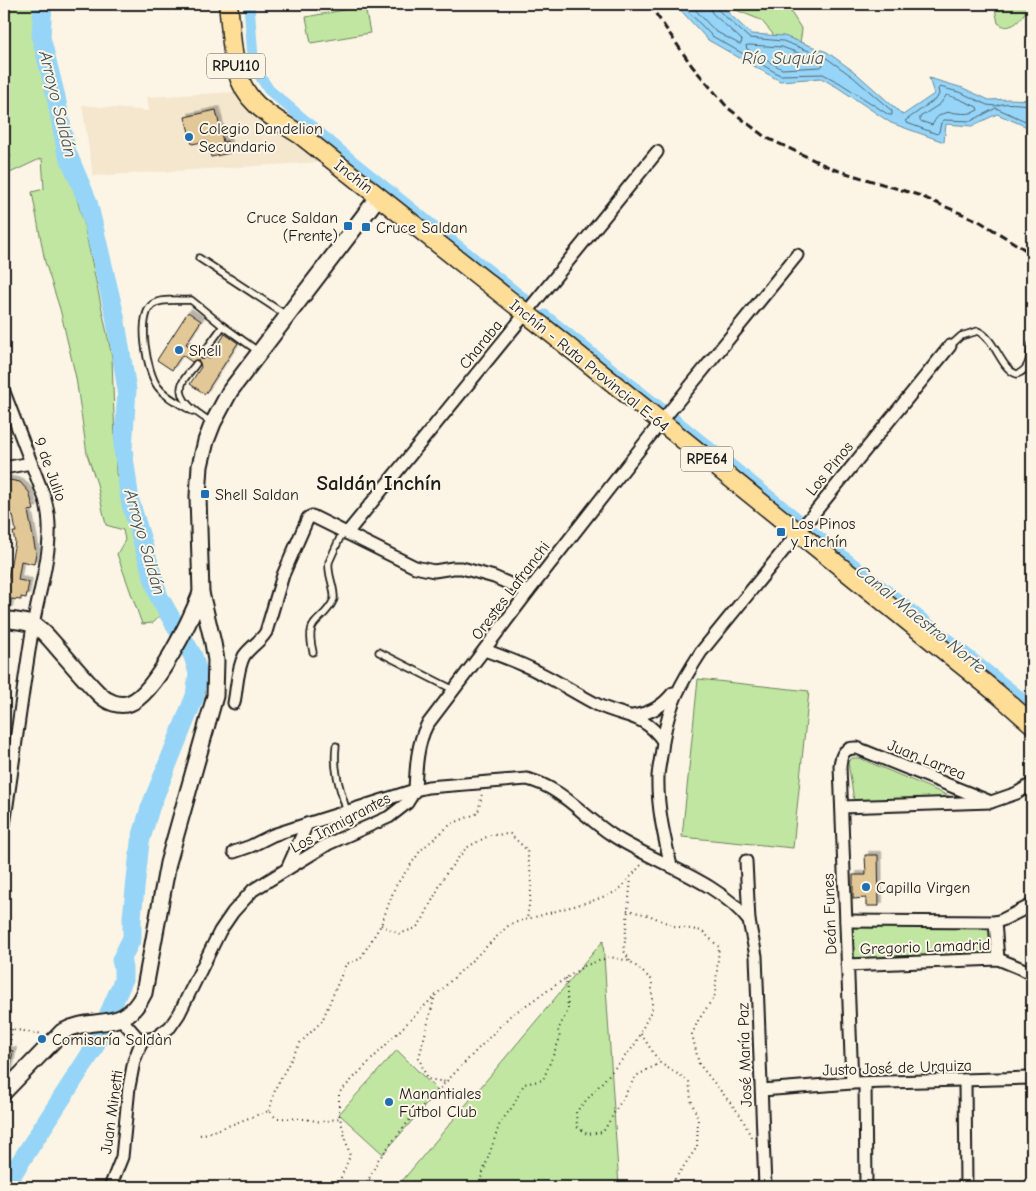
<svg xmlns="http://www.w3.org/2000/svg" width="1036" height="1191" font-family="'Comic Neue',sans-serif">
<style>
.built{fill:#f4e7ce}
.green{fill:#c0e6a1;stroke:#6e815e}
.water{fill:#96d5f7;stroke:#658b9f}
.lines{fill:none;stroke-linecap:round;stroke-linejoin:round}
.shore{stroke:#4d6674;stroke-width:1}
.canal{stroke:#96d5f7;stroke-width:11}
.river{stroke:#96d5f7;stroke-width:19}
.building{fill:#e2c797;stroke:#1c1c1c;filter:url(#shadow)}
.service-casing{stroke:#1c1c1c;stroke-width:9}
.minor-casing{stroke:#1c1c1c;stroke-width:15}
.secondary-casing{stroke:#1c1c1c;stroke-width:19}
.primary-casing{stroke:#1c1c1c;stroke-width:21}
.path{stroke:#1c1c1c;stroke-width:2;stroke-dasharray:1 4;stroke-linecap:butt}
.service{stroke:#fcf5e5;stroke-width:5.5}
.minor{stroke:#fcf5e5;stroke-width:11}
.secondary{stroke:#fcf5e5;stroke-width:15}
.primary{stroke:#fedd96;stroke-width:18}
.rail{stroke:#1c1c1c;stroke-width:3;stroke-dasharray:8 4;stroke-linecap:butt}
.poi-dot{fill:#1f6fb2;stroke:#fcf5e5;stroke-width:2}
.labels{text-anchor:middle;stroke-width:4;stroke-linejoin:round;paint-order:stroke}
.shield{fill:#fcf5e5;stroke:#5f5d58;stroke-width:1}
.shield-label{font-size:15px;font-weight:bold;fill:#1c1c1c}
.poi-label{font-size:16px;fill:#1c1c1c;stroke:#fcf5e5;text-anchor:start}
.street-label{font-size:16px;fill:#1c1c1c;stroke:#fcf5e5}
.water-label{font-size:18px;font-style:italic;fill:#41545e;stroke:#fcf5e5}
.district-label{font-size:21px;font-weight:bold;fill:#1c1c1c;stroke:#fcf5e5}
</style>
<defs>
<filter id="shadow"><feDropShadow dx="3.5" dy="-3.5" stdDeviation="0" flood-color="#0004"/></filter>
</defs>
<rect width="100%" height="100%" fill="#fcf5e5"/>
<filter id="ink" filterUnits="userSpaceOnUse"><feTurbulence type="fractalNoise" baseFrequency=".02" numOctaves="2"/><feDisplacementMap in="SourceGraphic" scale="10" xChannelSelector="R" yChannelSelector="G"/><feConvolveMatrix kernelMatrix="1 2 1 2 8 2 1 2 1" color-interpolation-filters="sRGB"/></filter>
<g filter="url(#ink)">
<path class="built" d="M234,92L323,162L93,176L82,105L149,111L147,97Z"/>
<g class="green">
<path d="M4,4H34L49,100L83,220L112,357L116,473L164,612L153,623L142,624L117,554L125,540L123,530L106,525L97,484L87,454L76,378L60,309L45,262L32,192L44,189L42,158L10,173L5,156L11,157L4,142V101L9,100L4,86Z"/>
<path d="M725,4H786L802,30L800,43L778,40L761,20L731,8Z"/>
<path d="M994,4H1029C1026,12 1019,24 1010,26C1006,28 1001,25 998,23Z"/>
<path d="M365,6L370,33L311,43L306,17Z"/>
<path d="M698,679L809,691L793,848L682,837Z"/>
<path d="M852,758H859L954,798L854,801L848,762Z"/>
<path d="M846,921L995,922L998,959L847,965Z"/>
<path d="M603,941L619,1187H397Z"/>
<path d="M397,1050L438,1091L383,1154L339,1114Z"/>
</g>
<path class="water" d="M675,4H719L751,34L784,36L827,52L856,73L903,115L934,94L929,78L963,88L989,100L1009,99L1032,100V129L997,114L972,126L946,124L944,142L891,123L837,87L821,78L780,81L708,40Z"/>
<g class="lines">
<g class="shore">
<path d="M681,4L712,36L780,75L823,74L840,83L889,115H892V111L853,77L825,57L783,41L749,38L717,9L716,4"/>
<path d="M690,4L715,31L739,44H741L742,40L712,13L710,4"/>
<path d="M749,45L782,47L822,62L823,65L821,67L782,69L747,49L746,46Z"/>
<path d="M947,95L959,99L977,107L978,110C965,119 948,107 939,116C935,118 934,123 932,125L920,121V117L940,104Z"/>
<path d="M1032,105C1021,105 1006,101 996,106L987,105L962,93L940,87L938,89L939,94L937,98L905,121L907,123L937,134L939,132L941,123L944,120L971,121L996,108L1032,124"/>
</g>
<g class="canal">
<path d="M249,4L253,58L256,70L269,90L353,161L526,300"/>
<path d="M545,315L661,408"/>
<path d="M675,419L800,520"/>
<path d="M810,529L1015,692L1032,709"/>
</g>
<path class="river" d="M4,1187L93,1050L123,981V968L121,960L132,938V917L140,842L150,808L195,696L198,673L193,656L159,597L130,501L123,449L127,390L115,316L88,202L66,150L56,97L41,37L43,4"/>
</g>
<g class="building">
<path d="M216,110L223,142L227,141L230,153L211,157L207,141L192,144L185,117Z"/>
<path d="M188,312L201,321L186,344L198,352V356L200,359H203L206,357L209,359L225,334L238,343L205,394L190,384L201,367L200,363L198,360H195L192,362L182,355L172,370L157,360Z"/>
<path d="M4,479L20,482L29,492L34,510L28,511L36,553L34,564L21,561L18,580L29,582L26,598L21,597V600L11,599L9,610H4V588H6L15,542L13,532H16L13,515L4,517Z"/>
<path d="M865,855H878L879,906H866V898L853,899V875H866Z"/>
<path d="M4,1049L13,1051L9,1073L4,1079Z"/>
</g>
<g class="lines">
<defs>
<g id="service">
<path d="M199,258L286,315"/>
<path d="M950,346L961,336L978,331C996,339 1000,369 1017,374C1030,370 1030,356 1032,344"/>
<path d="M202,355L223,326L259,352"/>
<path d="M196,364C192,370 184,377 182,384C176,401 200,415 211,422"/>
<path d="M192,411C181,404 166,398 158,387C147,373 136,316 153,304C162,298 181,301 191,300L223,326"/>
<path d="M313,652C304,615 323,625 334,599C335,586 327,575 329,562L343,531"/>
<path d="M379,652L454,690"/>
<path d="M336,746C333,770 340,789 347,812"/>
</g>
<g id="minor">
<path d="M4,392L45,499C57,541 40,584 33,626C22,692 14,759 4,825"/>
<path d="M4,468L31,463"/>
<path d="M347,533L657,152"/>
<path d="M485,650C503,657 521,663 538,672C559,682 578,695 598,705C626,718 643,713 663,741C662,753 659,765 658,776C657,807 664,836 671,866"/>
<path d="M234,703C237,688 237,669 244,656C250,647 260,642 266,632L283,575L308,518L312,516L415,567L434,571L453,568H462L494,577L528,592"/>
<path d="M633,716C650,713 662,707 673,693"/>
<path d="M663,741C669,704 681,683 701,652L950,346"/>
<path d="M415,790C416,768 417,744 427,725L528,592L661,422L797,255"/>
<path d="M842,807L991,802L1017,793L1032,784"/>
<path d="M234,852L251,846L273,835L307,824"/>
<path d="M746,861L749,921L756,956L765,1187"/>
<path d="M287,869L307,824L415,790L428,787L527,779C561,787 583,816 612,835C654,863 718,880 749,921"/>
<path d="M846,921L995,922L1002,920L1032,905"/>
<path d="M995,922L998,959"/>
<path d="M847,965L998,959L1032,973"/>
<path d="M121,1019L136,1036L142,1040L155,1038L170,1027L179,1014L220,931L233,912L253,890L328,844L389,817L407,803L415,790"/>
<path d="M965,1081L966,1187"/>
<path d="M852,1083L840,766C841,755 844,747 857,748L991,802"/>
<path d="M865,1083L866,1187"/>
<path d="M762,1090L852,1083L1032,1078"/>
<path d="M110,1187L122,1157L129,1087L134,1061L142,1040"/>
</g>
<g id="secondary">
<path d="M4,619C13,621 25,621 34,625C42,629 50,639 56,646C70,662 84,679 99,694C107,702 119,707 130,703C156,693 191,619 201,593"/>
<path d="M4,1092L62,1032C94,1014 124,1035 144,993L168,863L215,696L216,660L213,643L201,593L198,496L200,466L206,441L213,423L230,391L379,196"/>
</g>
<path id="primary" d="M228,4C233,39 229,79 257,105C270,117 287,126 302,136L566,345L998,694L1032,724"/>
</defs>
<use href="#service" class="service-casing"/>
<use href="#minor" class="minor-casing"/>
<use href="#secondary" class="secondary-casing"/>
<use href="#primary" class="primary-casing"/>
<g class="path">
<path d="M627,910L651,916L674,926L702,931L719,947L715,995L698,1021L692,1034L699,1064L741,1116L752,1139"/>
<path d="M381,925L399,934L416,928L423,919L445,875L466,848L490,835L510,834L527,850L532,883L527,919"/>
<path d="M630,961L624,951L631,878"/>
<path d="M434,999L419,1058L427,1079L446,1082"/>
<path d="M4,1028L43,1034"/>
<path d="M641,1034L660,1063"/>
<path d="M9,1050L12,1029"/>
<path d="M269,1111L276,1087L300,1043L322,1021L346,964L360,959L381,925L395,887L421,850L451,824L478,813L482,793"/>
<path d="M200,1135C224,1129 246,1118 269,1111L276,1118L305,1119L322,1122L340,1118"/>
<path d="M337,1187L350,1156L339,1114V1093L415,1015L510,924L595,900L618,891L642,864"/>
<path d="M365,1187L378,1160L411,1118L510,1016L584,966L610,957L630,961L652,980V1009L634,1046L576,1112L577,1127L587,1134L603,1132L636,1076L660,1063L689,1081L691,1100L698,1119L697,1147L675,1179L680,1187"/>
<path d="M478,1187L500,1123L513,1106L524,1084L543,1080L560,1038L558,1030L568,1010L566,978"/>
<path d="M672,1187L675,1180"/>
</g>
<use href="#service" class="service"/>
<use href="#minor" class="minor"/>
<use href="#secondary" class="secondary"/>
<use href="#primary" class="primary"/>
<path class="rail" d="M649,4L692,66L728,108L765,137L833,169L918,195L979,221L1032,254"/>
</g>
</g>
<g class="poi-dot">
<circle cx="189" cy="137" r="5"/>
<rect x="343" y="221" width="10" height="10" rx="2.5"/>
<rect x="361" y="222" width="10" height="10" rx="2.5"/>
<circle cx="179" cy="350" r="5"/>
<rect x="200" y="489" width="10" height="10" rx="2.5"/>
<rect x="776" y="527" width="10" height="10" rx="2.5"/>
<circle cx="866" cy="887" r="5"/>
<circle cx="42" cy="1039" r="5"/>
<circle cx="389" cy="1102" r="5"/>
</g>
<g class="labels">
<g class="shield">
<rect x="207" y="53.5" width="58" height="25" rx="4"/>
<rect x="681" y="446.5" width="52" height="25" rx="4"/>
</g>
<g class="shield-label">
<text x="236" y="71">RPU110</text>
<text x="707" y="464">RPE64</text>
</g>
<g class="poi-label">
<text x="199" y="134">Colegio Dandelion<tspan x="199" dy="18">Secundario</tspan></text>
<text x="338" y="223" text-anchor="end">Cruce Saldan<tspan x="338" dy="18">(Frente)</tspan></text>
<text x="376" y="233">Cruce Saldan</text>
<text x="189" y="356">Shell</text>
<text x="215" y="500">Shell Saldan</text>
<text x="791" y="529">Los Pinos<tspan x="791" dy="18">y Inchín</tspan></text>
<text x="876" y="893">Capilla Virgen</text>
<text x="52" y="1045">Comisaría Saldàn</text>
<text x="399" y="1099">Manantiales<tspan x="399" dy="18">Fútbol Club</tspan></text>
</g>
<g class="street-label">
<text transform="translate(354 176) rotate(38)" y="6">Inchín</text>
<text transform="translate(480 344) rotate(-51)" y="6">Charaba</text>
<text transform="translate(590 365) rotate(39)" y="6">Inchín - Ruta Provincial E-64</text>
<text transform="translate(829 468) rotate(-51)" y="6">Los Pinos</text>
<text transform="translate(51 469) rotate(70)" y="6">9 de Julio</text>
<text transform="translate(510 590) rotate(-53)" y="6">Orestes Lafranchi</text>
<text transform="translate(927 759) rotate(22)" y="6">Juan Larrea</text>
<text transform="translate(340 822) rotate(-28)" y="6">Los Inmigrantes</text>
<text transform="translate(829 914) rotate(-92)" y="6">Deán Funes</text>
<text transform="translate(925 946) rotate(-2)" y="6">Gregorio Lamadrid</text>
<text transform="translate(744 1055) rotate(-92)" y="6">José María Paz</text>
<text transform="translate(897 1067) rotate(-2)" y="6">Justo José de Urquiza</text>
<text transform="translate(111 1112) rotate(-82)" y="6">Juan Minetti</text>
</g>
<g class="water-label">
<text x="783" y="64">Río Suquía</text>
<text transform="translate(58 104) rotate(76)" y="6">Arroyo Saldán</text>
<text transform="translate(145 542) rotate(74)" y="6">Arroyo Saldán</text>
<text transform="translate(921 619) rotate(39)" y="6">Canal Maestro Norte</text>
</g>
<g class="district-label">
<text x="379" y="490">Saldán Inchín</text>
</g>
</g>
<rect width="1036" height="1191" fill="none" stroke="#fcf5e5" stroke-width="20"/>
<rect x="10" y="10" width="1016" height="1171" fill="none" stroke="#1c1c1c" stroke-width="2" filter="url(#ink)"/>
</svg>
